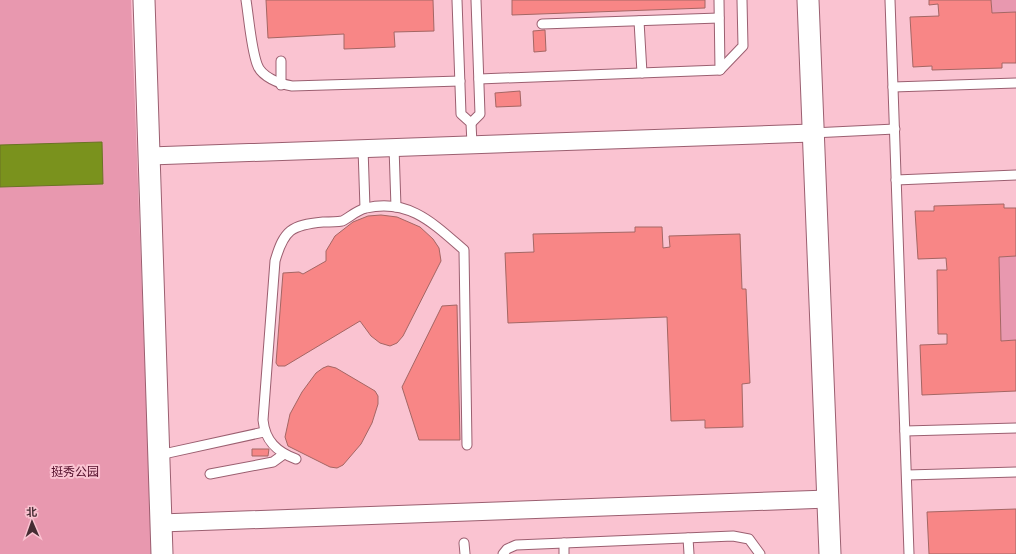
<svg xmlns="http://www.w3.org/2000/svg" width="1016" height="554" font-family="'Titillium Web','Noto Sans SC',sans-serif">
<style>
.green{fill:#e898af}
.water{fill:#7a921d;stroke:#6a7324}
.building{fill:#f88686;stroke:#a46664}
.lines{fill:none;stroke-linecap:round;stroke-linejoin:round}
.service-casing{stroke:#9b5f70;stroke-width:11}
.minor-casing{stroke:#9b5f70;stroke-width:19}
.tertiary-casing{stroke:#9b5f70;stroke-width:23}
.service{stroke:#fff;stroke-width:9}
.minor{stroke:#fff;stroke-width:17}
.tertiary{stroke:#fff;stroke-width:21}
.labels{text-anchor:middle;stroke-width:4;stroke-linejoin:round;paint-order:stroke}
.park-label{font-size:12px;fill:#510d29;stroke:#fac3d1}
</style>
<rect width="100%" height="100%" fill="#fac3d1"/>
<g class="green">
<path d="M0,0H131L152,554H0Z"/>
<path d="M991,0H1016V12L992,13Z"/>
<path d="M1016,256V340L1001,341L999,257Z"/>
</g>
<path class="water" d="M102,142L103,184L0,187V145Z"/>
<g class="building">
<path d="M266,0H433L434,31L394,32L395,47L344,49V34L268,38Z"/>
<path d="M512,0H705V8L512,15Z"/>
<path d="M929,0H991L992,13L1016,12V63H1002V68L932,70V66L913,67L910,17L939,16L938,4L929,5Z"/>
<path d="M545,30L546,51L534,52L533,31Z"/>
<path d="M520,91L521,106L496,107L495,93Z"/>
<path d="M1004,204V208H1016V256L999,257L1001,341L1016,340V391L922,395L920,345L947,344V334H938L937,270H947L946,258L918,259L915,211H934V206Z"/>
<path d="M381,215L397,217L420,227L433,239L439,248L441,261L403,336L397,343L390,346L380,343L371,336L360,321L285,366H278L276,363L283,273L299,272L303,274L326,261V251L335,236L353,222L368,216Z"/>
<path d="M635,227H662L663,248L670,247L669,236L740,234L742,289H746L750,383L742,384L743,427L705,428V420L671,421L667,317L508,323L505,253L534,252L533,234L635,232Z"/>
<path d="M457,305L460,440H419L402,387L442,306Z"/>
<path d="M328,366L336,368L375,391L378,396V404L372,423L361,444L343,465L337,468L330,467L288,446L285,437L290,414L302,392L316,373L323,368Z"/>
<path d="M252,449H269L268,456H252Z"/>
<path d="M1016,509V554H929L927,512Z"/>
</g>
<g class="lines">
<defs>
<g id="service">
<path d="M246,0C249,19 251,47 257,64C261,77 280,84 292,86L460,81"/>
<path d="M457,0L461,114L471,123L472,144"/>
<path d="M719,0L720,70"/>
<path d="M890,0L909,554"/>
<path d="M639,21L642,73"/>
<path d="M542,24L719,18"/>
<path d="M281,61V85"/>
<path d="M479,79L720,70L743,46L742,0"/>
<path d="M893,87L1016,83"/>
<path d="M471,123L480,114L476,0"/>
<path d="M812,133L895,129"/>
<path d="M394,147L396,207"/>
<path d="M363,148L365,208"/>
<path d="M896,180L1016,175"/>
<path d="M905,431L1016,428"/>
<path d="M159,455L264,432"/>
<path d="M296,459C277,452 265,441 263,420L275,261C284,230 291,225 323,222C329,222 336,222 342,221C349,218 355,211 366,208C409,198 434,224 464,250L467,445"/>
<path d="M210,474L273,462L284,454"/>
<path d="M907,475L1016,472"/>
<path d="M688,538L689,554"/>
<path d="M464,543L465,554"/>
<path d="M564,543V554"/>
<path d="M503,554L507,549L516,545L733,536L749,539L760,554"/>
</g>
<g id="minor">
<path d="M150,156L812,133"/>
<path d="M161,523L828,499"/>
</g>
<g id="tertiary">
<path d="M144,0L162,554"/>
<path d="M808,0L830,554"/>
</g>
</defs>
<use href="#service" class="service-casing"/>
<use href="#minor" class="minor-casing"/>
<use href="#tertiary" class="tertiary-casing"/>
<use href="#service" class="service"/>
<use href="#minor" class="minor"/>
<use href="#tertiary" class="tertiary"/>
</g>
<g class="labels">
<g class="park-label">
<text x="75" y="476">挺秀公园</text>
</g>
</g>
<g transform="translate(32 522) rotate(358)" stroke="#fac3d1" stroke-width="3" paint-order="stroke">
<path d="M0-3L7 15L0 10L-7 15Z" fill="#462c33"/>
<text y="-6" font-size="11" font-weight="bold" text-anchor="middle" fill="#462c33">北</text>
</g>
</svg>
